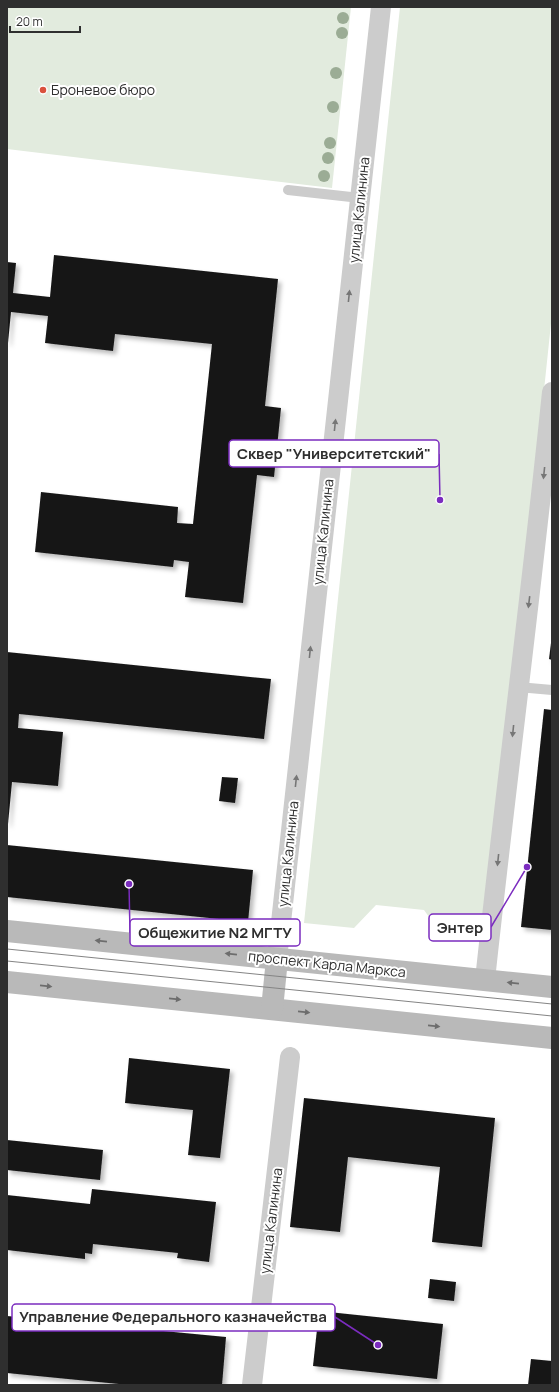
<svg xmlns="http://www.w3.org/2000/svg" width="559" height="1392" font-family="Manrope,sans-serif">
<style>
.green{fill:#e2ebde}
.building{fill:#161616;filter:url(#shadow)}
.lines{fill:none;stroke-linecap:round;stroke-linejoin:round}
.service{stroke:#ccc;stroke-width:10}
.minor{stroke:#ccc;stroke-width:20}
.secondary{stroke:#b9b9b9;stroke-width:22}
.tram{stroke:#848484;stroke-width:1}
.tree{fill:#9bac95}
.oneway{fill:#767676}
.oneway2{fill:#6d6d6d}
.poi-dot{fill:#da513d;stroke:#fff;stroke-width:1.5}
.labels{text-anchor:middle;stroke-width:4;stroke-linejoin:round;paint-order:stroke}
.poi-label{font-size:14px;fill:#2f2f2f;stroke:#fff;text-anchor:start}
.street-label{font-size:14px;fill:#2f2f2f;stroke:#fff}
.leader{fill:none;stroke:#7b2cbf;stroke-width:1.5}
.callout-dot{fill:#7b2cbf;stroke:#fff;stroke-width:1.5}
.callout{fill:#fff;stroke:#7b2cbf;stroke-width:1.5}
.callout-label{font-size:15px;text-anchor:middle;font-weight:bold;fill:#2f2f2f}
</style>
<defs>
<filter id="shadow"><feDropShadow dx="3.5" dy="3.5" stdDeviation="2" flood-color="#0004"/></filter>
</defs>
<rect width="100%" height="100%" fill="#fff"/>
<g class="green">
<path d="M7,7H351L332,188L7,149Z"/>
<path d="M400,7H552V314L486,942L444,938L424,910L376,905L354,928L304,923Z"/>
</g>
<g class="building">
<path d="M54,255L278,279L265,406L281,408L274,477L257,475L243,603L185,597L189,562L174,560L173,567L35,552L41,492L178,507L177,523L193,524L212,344L115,334L113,351L45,343L48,316L11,312L8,343H7V262L16,263L13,293L50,297Z"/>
<path d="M551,643H552V660L549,659Z"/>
<path d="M7,652L271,679L264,739L19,714L18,728L63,732L58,786L12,782L8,824H7Z"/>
<path d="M544,709L552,710V930L521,927Z"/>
<path d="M222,777L238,778L235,803L219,801Z"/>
<path d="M7,845L253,870L248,922L7,897Z"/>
<path d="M129,1058L230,1069L220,1158L188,1155L193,1110L125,1103Z"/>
<path d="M304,1098L495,1118L482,1247L432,1242L440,1167L348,1157L340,1232L290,1227Z"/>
<path d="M7,1140L103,1150L100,1180L7,1170Z"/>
<path d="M92,1189L216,1202L209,1262L177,1258L178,1253L93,1244L92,1254L85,1253V1259L7,1250V1195L90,1204Z"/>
<path d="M430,1279L456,1282L454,1301L428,1298Z"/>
<path d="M319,1311L443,1324L437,1379L313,1366Z"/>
<path d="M7,1316L226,1337L222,1385H129L7,1373Z"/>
<path d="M531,1359L552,1361V1385H528Z"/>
</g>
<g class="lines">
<g class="service">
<path d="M288,190L360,198"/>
<path d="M518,687L552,690"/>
</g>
<g class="minor">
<path d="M277,959L381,7"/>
<path d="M485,980C506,784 532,589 552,392"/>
<path d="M252,1385L290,1057"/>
</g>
<g class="secondary">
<path d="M7,931L552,987"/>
<path d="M7,982L552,1038"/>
<path d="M272,1009L277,959"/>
</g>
<g class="tram">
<path d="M7,949L552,1004"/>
<path d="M7,961L552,1016"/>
</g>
</g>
<g class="tree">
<circle cx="343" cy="18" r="6"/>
<circle cx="342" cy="33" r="6"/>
<circle cx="336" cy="73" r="6"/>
<circle cx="333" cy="107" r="6"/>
<circle cx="330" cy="143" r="6"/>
<circle cx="328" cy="158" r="6"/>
<circle cx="324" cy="176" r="6"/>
</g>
<defs><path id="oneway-solid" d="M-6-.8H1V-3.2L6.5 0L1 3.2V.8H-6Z"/></defs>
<g class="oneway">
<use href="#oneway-solid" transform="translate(349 296) rotate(-84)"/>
<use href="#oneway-solid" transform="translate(335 425) rotate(-84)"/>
<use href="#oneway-solid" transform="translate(544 473) rotate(96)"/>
<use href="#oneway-solid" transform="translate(529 602) rotate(97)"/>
<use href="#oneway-solid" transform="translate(310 652) rotate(-84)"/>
<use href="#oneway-solid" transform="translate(513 731) rotate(96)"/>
<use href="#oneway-solid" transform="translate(296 781) rotate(-84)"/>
<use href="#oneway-solid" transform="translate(498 860) rotate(96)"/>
</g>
<g class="oneway2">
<use href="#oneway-solid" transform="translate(101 941) rotate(-174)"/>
<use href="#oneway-solid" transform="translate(231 954) rotate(-174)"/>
<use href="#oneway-solid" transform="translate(513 983) rotate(-174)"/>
<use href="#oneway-solid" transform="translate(46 986) rotate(6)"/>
<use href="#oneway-solid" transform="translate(175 999) rotate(6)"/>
<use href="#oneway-solid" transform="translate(304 1012) rotate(6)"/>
<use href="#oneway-solid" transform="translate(434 1026) rotate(6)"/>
</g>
<circle class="poi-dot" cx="43" cy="90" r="4"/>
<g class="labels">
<g class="poi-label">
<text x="51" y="95">Броневое бюро</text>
</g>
<g class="street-label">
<text transform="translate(359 210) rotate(-84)" y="5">улица Калинина</text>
<text transform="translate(323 532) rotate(-84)" y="5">улица Калинина</text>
<text transform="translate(288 854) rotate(-84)" y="5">улица Калинина</text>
<text transform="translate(327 964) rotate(6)" y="5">проспект Карла Маркса</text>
<text transform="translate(271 1221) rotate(-83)" y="5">улица Калинина</text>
</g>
</g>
<path class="leader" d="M440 500L439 454M527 867L491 927M129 884L130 933M378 1345L335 1317"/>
<g class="callout-dot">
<circle cx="440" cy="500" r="4"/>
<circle cx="527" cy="867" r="4"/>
<circle cx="129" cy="884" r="4"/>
<circle cx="378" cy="1345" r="4"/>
</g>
<g class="callout">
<rect x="229" y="440" width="210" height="27" rx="4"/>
<rect x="429" y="914" width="62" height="27" rx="4"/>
<rect x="130" y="919" width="170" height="27" rx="4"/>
<rect x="12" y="1304" width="323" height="27" rx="4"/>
</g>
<g class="callout-label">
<text x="334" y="459">Сквер "Университетский"</text>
<text x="460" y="933">Энтер</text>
<text x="215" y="938">Общежитие N2 МГТУ</text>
<text x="173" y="1322">Управление Федерального казначейства</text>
</g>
<rect width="559" height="1392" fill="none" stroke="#2f2f2f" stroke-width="16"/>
<path d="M10 26v6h70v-6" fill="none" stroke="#2f2f2f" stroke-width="2"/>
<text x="16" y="26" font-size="12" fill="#2f2f2f" stroke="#ffffff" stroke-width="3" paint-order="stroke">20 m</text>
</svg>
